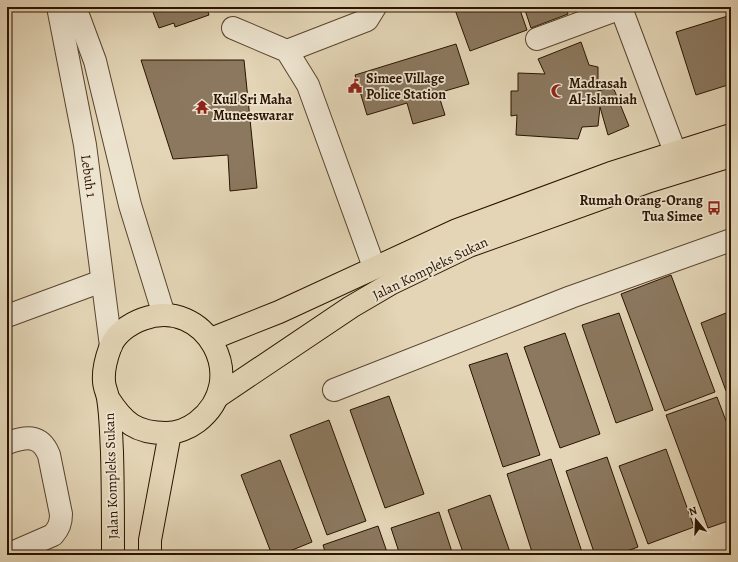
<svg xmlns="http://www.w3.org/2000/svg" width="738" height="562" font-family="Alegreya,serif">
<style>
.building{fill:#8b785f;stroke:#2b1300}
.lines{fill:none;stroke-linecap:round;stroke-linejoin:round}
.minor-casing{stroke:#59442e;stroke-width:24}
.major-casing{stroke:#2b1300;stroke-width:24}
.minor{stroke:#ede4d0;stroke-width:22}
.major{stroke:#e3d5b6;stroke-width:22}
.labels{text-anchor:middle;stroke-width:3.5;stroke-linejoin:round;paint-order:stroke}
.poi-label{font-size:14px;font-weight:bold;fill:#2b1300;stroke:#ede4d0;text-anchor:start}
.street-label{font-size:14px;fill:#2b1300;stroke:#ede4d0}
</style>
<rect width="100%" height="100%" fill="#e3d5b6"/>
<filter id="stains"><feTurbulence type="fractalNoise" baseFrequency=".005" numOctaves="4"/><feColorMatrix values="0 0 0 0 .2 0 0 0 0 .09 0 0 0 0 .02 0 0 0 .5 -.17"/></filter>
<radialGradient id="worn" r=".72"><stop offset=".6" stop-color="#630" stop-opacity="0"/><stop offset="1" stop-color="#630" stop-opacity=".3"/></radialGradient>
<g class="building">
<path d="M151,7H212L207,9L209,15L175,27L174,23L159,28Z"/>
<path d="M454,7H519L527,30L470,51Z"/>
<path d="M524,7H566L568,14L531,28Z"/>
<path d="M731,15V84L696,95L676,32Z"/>
<path d="M581,42L589,65L598,67V91L613,87L629,126L608,135L600,107L598,126L582,127L578,139L516,135L517,115L511,116V91H518V73L545,74L538,59Z"/>
<path d="M456,44L469,84L438,93L445,115L413,124L407,103L367,115L355,75Z"/>
<path d="M141,60H244L257,188L230,191L228,155L173,159Z"/>
<path d="M671,275L715,392L665,411L621,294Z"/>
<path d="M731,311V389L726,391L701,323Z"/>
<path d="M619,313L653,410L616,423L582,325Z"/>
<path d="M565,333L600,434L560,448L524,347Z"/>
<path d="M507,353L540,455L503,467L469,365Z"/>
<path d="M389,396L424,494L385,508L350,410Z"/>
<path d="M717,397L731,434V520L708,528L666,415Z"/>
<path d="M329,420L366,521L327,535L290,435Z"/>
<path d="M666,449L694,527L648,544L619,466Z"/>
<path d="M607,457L638,547L616,555H595L566,471Z"/>
<path d="M551,459L583,555H533L507,474Z"/>
<path d="M280,460L312,542L280,555H272L241,475Z"/>
<path d="M490,495L511,555H464L448,510Z"/>
<path d="M439,512L453,555H400L391,528Z"/>
<path d="M378,526L388,555H326L323,545Z"/>
</g>
<g class="lines">
<defs>
<g id="minor">
<path d="M58,7L85,145L111,346"/>
<path d="M75,7L95,61L130,205L164,315"/>
<path d="M621,8L675,152"/>
<path d="M233,28L287,51L308,85L374,267"/>
<path d="M537,39L624,7"/>
<path d="M287,51L367,20L375,7"/>
<path d="M7,316L102,281"/>
<path d="M334,390L571,297L731,240"/>
<path d="M7,443C25,437 40,433 49,455L61,514C61,523 59,528 53,535L7,555"/>
</g>
<g id="major">
<path d="M211,339L279,312L457,230L611,173L731,135"/>
<path d="M217,397L351,307L392,283L469,246L650,181L731,156"/>
<path d="M108,398C124,423 136,433 166,433C177,433 189,428 197,422C252,380 205,296 143,319C129,324 115,334 110,348C106,359 103,369 104,381C104,387 107,392 108,398C111,416 111,435 112,452C113,486 113,521 113,555"/>
<path d="M150,555V540L170,433"/>
</g>
</defs>
<use href="#minor" class="minor-casing"/>
<use href="#major" class="major-casing"/>
<use href="#minor" class="minor"/>
<use href="#major" class="major"/>
</g>
<defs>
<symbol id="civic-bare" viewBox="-9 -9 18 18"><path d="M-.6-6.5H3V-4.5H.6V-3L4-1V1h2V6H-6V1h2V-1L-.6-3ZM-1.2 2.5V6h2.4V2.5Z" fill="#8f2418" stroke="#ede4d0" stroke-width="2.5" paint-order="stroke"/></symbol>
<symbol id="mosque-bare" viewBox="-9 -9 18 18"><path d="M3.5-4.9A6 6 0 1 0 3.5 4.9A5 5 0 1 1 3.5-4.9Z" fill="#8f2418" stroke="#ede4d0" stroke-width="2.5" paint-order="stroke"/></symbol>
<symbol id="temple-bare" viewBox="-9 -9 18 18"><path d="M0-6L5-2H3V0L6.5 2.5H4V6H1.5V3h-3V6H-4V2.5H-6.5L-3 0V-2H-5Z" fill="#8f2418" stroke="#ede4d0" stroke-width="2.5" paint-order="stroke"/></symbol>
<symbol id="bus-bare" viewBox="-9 -9 18 18"><path d="M-5-6H5V4H4V6H2V4H-2V6H-4V4H-5ZM-3.5-4V0h7V-4ZM-3.5 1.2v1.5H-2V1.2ZM2 1.2v1.5H3.5V1.2Z" fill="#8f2418" stroke="#ede4d0" stroke-width="2.5" paint-order="stroke"/></symbol>
</defs>
<g fill-rule="evenodd">
<use href="#civic-bare" x="345" y="76" width="20" height="20"/>
<use href="#mosque-bare" x="548" y="81" width="20" height="20"/>
<use href="#temple-bare" x="192" y="97" width="20" height="20"/>
<use href="#bus-bare" x="704" y="198" width="20" height="20"/>
</g>
<g class="labels">
<g class="poi-label">
<text x="366" y="83">Simee Village<tspan x="366" dy="16">Police Station</tspan></text>
<text x="569" y="88">Madrasah<tspan x="569" dy="16">Al-Islamiah</tspan></text>
<text x="213" y="104">Kuil Sri Maha<tspan x="213" dy="16">Muneeswarar</tspan></text>
<text x="703" y="205" text-anchor="end">Rumah Orang-Orang<tspan x="703" dy="16">Tua Simee</tspan></text>
</g>
<g class="street-label">
<text transform="translate(89 176) rotate(82)" y="5">Lebuh 1</text>
<text transform="translate(430 268) rotate(-26)" y="5">Jalan Kompleks Sukan</text>
<text transform="translate(111 476) rotate(-92)" y="5">Jalan Kompleks Sukan</text>
</g>
</g>
<rect width="738" height="562" fill="none" stroke="#e3d5b6" stroke-width="24"/>
<rect x="8" y="8" width="722" height="546" fill="none" stroke="#2b1300" stroke-width="2"/>
<rect x="12" y="12" width="714" height="538" fill="none" stroke="#2b1300"/>
<g transform="translate(696 520) rotate(341)" stroke="#ede4d0" stroke-width="3" paint-order="stroke">
<path d="M0-3L7 15L0 10L-7 15Z" fill="#2b1300"/>
<text y="-6" font-size="11" font-weight="bold" text-anchor="middle" fill="#2b1300">N</text>
</g>
<rect width="100%" height="100%" filter="url(#stains)"/>
<rect width="100%" height="100%" fill="url(#worn)"/>
</svg>
